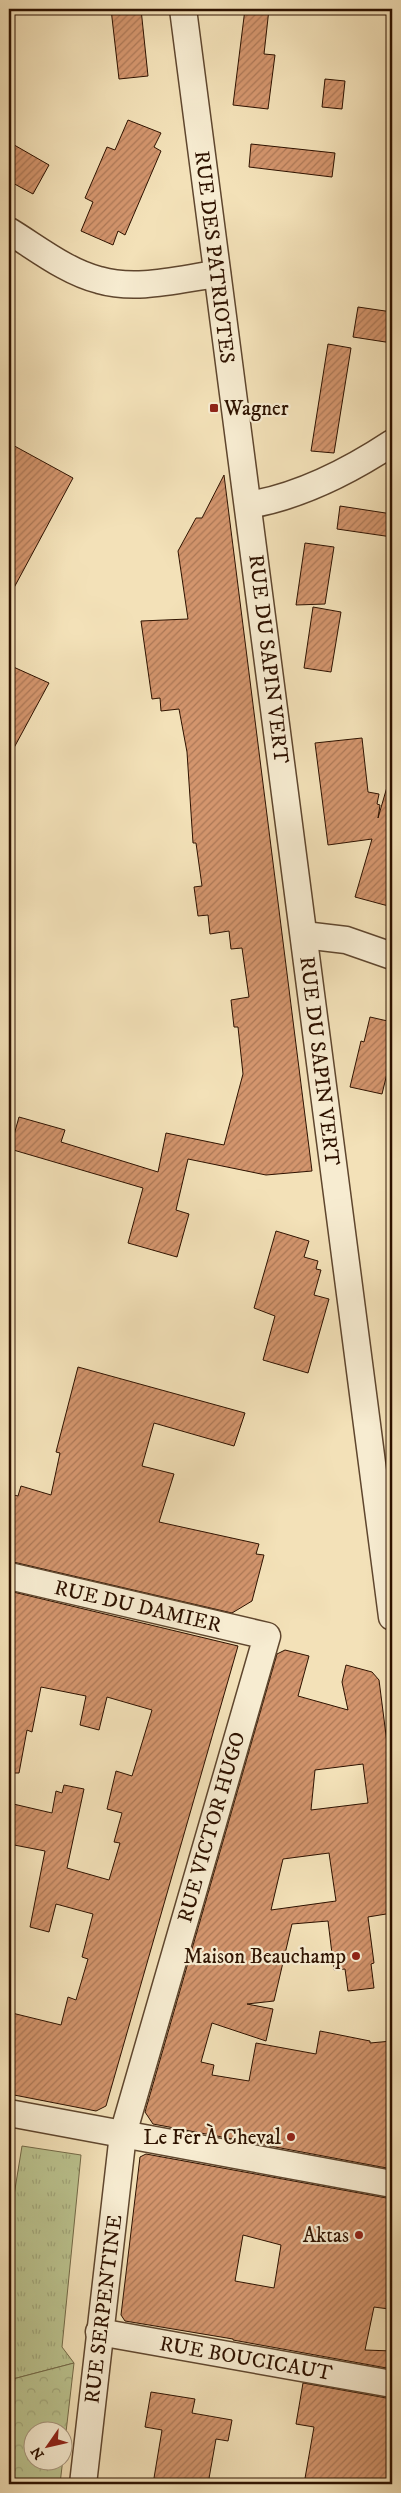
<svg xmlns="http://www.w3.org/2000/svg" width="401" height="2493" font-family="'IM FELL DW Pica',serif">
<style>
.grass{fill:url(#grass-tufts);stroke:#746a48}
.forest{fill:url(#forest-crowns);stroke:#746a48;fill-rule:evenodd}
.building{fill:url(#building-hatch);stroke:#2e1200;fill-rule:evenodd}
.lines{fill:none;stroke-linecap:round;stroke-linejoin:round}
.minor-casing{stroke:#5f462e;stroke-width:29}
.minor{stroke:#f7ecd1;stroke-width:26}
.poi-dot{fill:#8f2418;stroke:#f7ecd1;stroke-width:2}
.labels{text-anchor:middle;stroke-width:4.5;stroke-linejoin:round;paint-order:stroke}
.street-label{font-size:21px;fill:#2e1200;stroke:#f7ecd1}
.poi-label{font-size:21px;fill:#2e1200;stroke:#f7ecd1;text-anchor:end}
</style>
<defs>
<pattern id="grass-tufts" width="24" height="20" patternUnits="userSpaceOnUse" patternTransform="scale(1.25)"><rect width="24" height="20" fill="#bbc38f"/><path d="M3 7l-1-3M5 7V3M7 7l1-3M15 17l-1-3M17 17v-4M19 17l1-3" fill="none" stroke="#a1a67a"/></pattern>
<pattern id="forest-crowns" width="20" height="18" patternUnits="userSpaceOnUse" patternTransform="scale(1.25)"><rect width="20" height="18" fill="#bbc38f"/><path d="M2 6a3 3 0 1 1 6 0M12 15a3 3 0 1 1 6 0" fill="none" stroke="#a1a67a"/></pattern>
<pattern id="building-hatch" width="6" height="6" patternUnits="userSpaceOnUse" patternTransform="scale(1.25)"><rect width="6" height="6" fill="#d3956d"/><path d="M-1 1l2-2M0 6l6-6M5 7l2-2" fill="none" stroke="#ac7857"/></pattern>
</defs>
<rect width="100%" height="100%" fill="#f3e1b8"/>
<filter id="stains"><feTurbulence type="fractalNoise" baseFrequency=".004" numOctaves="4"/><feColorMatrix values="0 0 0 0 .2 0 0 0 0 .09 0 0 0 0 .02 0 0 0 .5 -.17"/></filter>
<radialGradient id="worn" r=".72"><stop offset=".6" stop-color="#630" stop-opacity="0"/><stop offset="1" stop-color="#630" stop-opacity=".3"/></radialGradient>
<path class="grass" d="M22,2146L81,2155L62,2347L74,2363L9,2380V2226Z"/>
<path class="forest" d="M74,2363L60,2484H9V2380ZM32,2430H62V2460H32Z"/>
<g class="building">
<path d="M111,9H141L148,76L119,79Z"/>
<path d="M245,9H269L264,54L275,55L268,109L233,105Z"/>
<path d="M325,79L345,81L342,109L322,107Z"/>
<path d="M128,120L161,133L154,147L161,151L125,235L118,231L113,245L81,231L93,202L85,198L107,147L115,150Z"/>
<path d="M9,142L49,165L33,194L9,181Z"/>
<path d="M251,144L335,153L332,177L249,167Z"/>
<path d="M358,307L392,312V343L353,337Z"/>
<path d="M328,344L351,348L334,453L311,451Z"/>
<path d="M9,443L73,478L9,597Z"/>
<path d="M224,475L312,1171L266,1175L188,1159L176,1210L189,1214L177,1257L128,1243L143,1188L10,1149L19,1117L65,1130L61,1142L158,1172L166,1133L224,1145L243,1074L238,1027H234L231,1000L249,997L242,948L231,949L229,931L210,934L208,915L198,916L194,887L202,886L196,843H193L187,752L179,709L161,711L160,698L152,699L141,621L188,619L178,551L196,518H202Z"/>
<path d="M340,506L392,514V537L337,529Z"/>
<path d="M305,543L334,547L325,604L296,605Z"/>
<path d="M313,607L341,612L331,672L304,668Z"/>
<path d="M9,665L49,683L9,757Z"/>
<path d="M362,738L368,792L379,794L377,804L380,805L378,818L387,787L392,788V907L355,897L372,839L328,845L315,743Z"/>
<path d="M370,1017L392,1022V1053L382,1094L350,1087L361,1041L364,1042Z"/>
<path d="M276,1231L309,1241L304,1257L318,1261L316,1269L321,1270L314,1295L329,1299L308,1373L263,1360L275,1316L254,1308Z"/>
<path d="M78,1367L245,1413L234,1446L154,1423L142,1466L174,1474L159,1522L259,1544L256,1554L264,1555L252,1601L232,1613L9,1561V1494L18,1496L21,1486L51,1495L60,1453L56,1452Z"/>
<path d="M9,1591L238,1646L106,2106L96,2111L9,2094V2028L12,2013L61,2025L68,1997L76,2000L88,1959L82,1957L93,1914L56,1904L49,1932L30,1927L45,1851L9,1844V1803L52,1813L56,1791L62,1793L64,1785L84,1789L67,1868L109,1880L120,1843L114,1842L122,1813L107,1809L116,1771L132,1776L152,1710L107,1697L99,1730L80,1725L86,1696L41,1687L32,1732L27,1730L19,1773H9Z"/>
<path d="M285,1650L309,1656L298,1696L348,1710L342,1682L346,1665L372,1672L379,1680L392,1782V1913L368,1917L374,1963L371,1964L374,1988L348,1991L345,1969L334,1970L328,1921L292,1924L274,2001L247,2004L273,2009L266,2041L212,2023L201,2062L214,2065L212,2075L249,2081L256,2043L316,2054L320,2031L370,2041V2043L392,2041V2169L153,2124L145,2112L277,1654ZM363,1764L368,1803L311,1810L315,1770ZM329,1853L336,1901L271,1910L283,1859Z"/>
<path d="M146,2154L392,2199V2301L389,2309L374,2307L365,2350L392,2351V2369L233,2340V2339L125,2321L121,2315L140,2157ZM243,2235L281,2245L274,2288L235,2281Z"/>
<path d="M303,2383L392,2399V2484H304L314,2427L296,2424Z"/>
<path d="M151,2392L195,2399L192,2413L232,2420L228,2441L216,2439L208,2484H153L162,2430L145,2427Z"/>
</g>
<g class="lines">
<defs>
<g id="minor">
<path d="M183,9L392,1617"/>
<path d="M9,231C37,248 67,272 99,280C137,291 179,279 217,274"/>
<path d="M249,505C301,496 348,472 392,443"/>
<path d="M304,935L346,940L392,956"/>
<path d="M9,1576L267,1636L123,2134L83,2484"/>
<path d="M9,2113L392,2184"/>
<path d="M99,2332L392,2384"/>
</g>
</defs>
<use href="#minor" class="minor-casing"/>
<use href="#minor" class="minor"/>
</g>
<g class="poi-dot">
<rect x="209" y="403" width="10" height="10" rx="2.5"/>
<circle cx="356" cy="1956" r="5"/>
<circle cx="291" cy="2137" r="5"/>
<circle cx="359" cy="2235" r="5"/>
</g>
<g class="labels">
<g class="street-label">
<text transform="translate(215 257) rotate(83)" y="7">RUE DES PATRIOTES</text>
<text transform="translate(269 659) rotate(83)" y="7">RUE DU SAPIN VERT</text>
<text transform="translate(320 1061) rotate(83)" y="7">RUE DU SAPIN VERT</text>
<text transform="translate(138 1606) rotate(13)" y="7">RUE DU DAMIER</text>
<text transform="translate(211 1827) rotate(-74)" y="7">RUE VICTOR HUGO</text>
<text transform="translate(103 2309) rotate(-83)" y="7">RUE SERPENTINE</text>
<text transform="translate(246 2358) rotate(10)" y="7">RUE BOUCICAUT</text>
</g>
<g class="poi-label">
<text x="224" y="415" text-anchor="start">Wagner</text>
<text x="346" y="1963">Maison Beauchamp</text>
<text x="281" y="2144">Le Fer À Cheval</text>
<text x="349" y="2242">Aktas</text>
</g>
</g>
<rect width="401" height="2493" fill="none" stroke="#f3e1b8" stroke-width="30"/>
<rect x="10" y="10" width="381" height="2473" fill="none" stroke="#2e1200" stroke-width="2.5"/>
<rect x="15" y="15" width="371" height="2463" fill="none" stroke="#2e1200"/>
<g transform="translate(48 2446) rotate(236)"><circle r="24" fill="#f7ecd1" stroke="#a7957d"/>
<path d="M0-4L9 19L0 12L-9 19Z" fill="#8f2418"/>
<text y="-8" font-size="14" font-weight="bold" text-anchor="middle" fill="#2e1200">N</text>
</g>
<rect width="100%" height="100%" filter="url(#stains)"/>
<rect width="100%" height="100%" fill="url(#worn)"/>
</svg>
